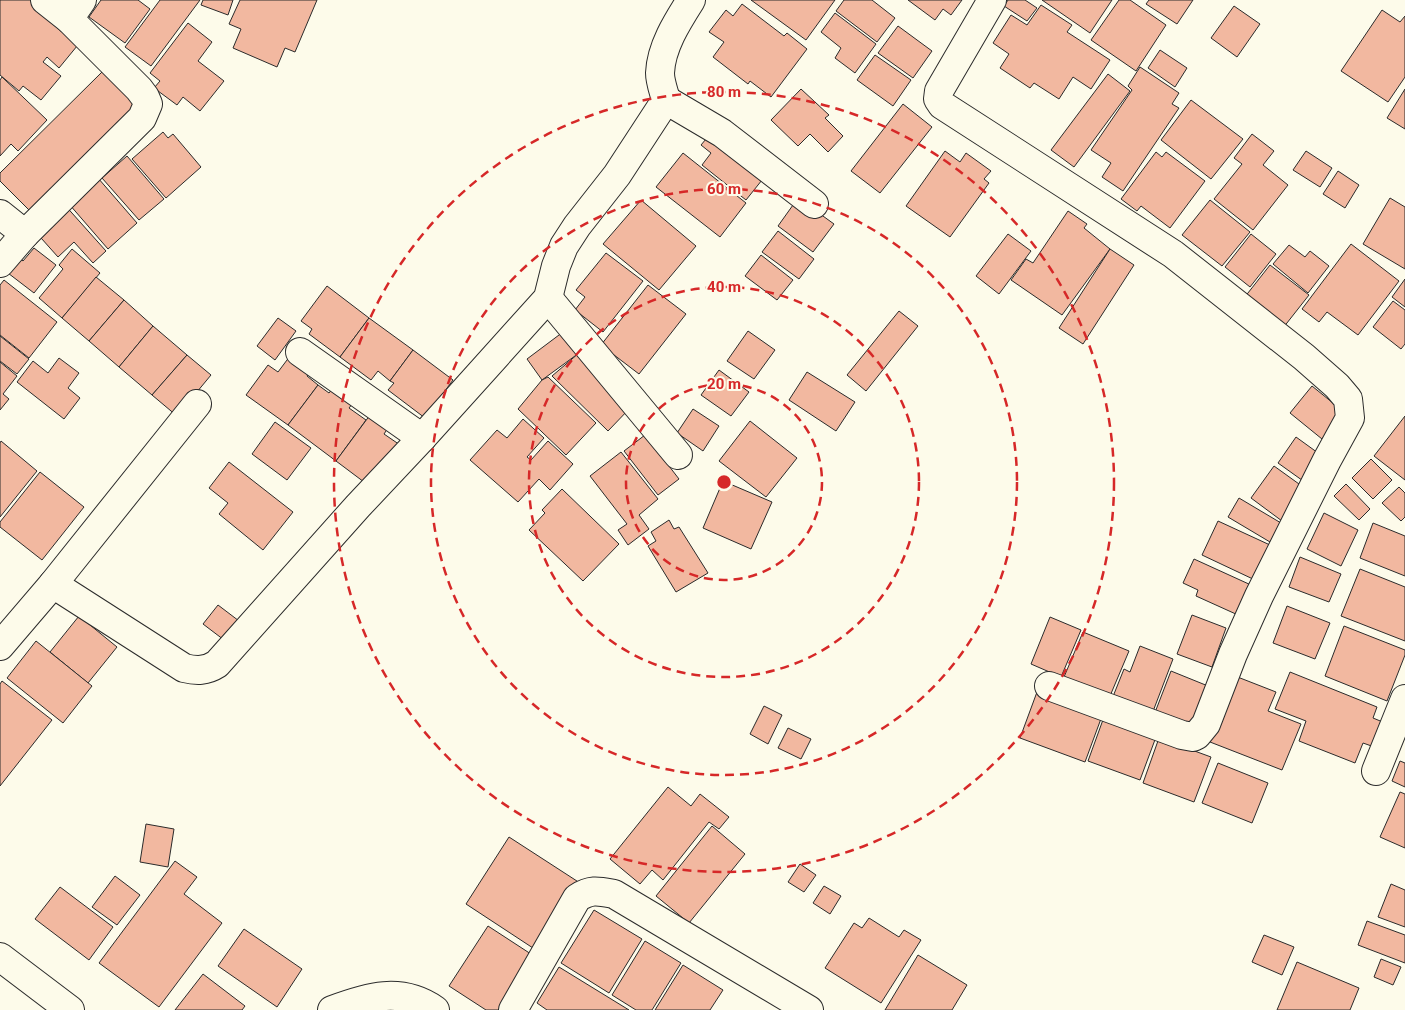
<svg xmlns="http://www.w3.org/2000/svg" width="1405" height="1010" font-family="Roboto,sans-serif">
<style>
.building{fill:#f2b8a0;stroke:#2b2b2b}
.lines{fill:none;stroke-linecap:round;stroke-linejoin:round}
.street-casing{stroke:#2b2b2b;stroke-width:30}
.street{stroke:#fdfbea;stroke-width:28}
.ring{fill:none;stroke:#d62828;stroke-width:2.5;stroke-dasharray:9 6}
.centre{fill:#d62828;stroke:#fdfbea;stroke-width:2.5}
.ring-label{font-size:15px;text-anchor:middle;font-weight:bold;fill:#d62828;stroke:#fdfbea;stroke-width:4;stroke-linejoin:round;paint-order:stroke}
</style>
<rect width="100%" height="100%" fill="#fdfbea"/>
<g class="building">
<path d="M0,0H33L82,40L59,68L47,57L43,62L61,76L41,100L23,86L19,91L0,75Z"/>
<path d="M101,0H138L150,9L125,43L89,17Z"/>
<path d="M160,0H200L151,66L125,47Z"/>
<path d="M203,0H233L228,15L201,5Z"/>
<path d="M240,0H317L295,52L285,48L277,67L233,48L241,29L229,24Z"/>
<path d="M751,0H835L806,40Z"/>
<path d="M844,0H872L895,18L877,42L836,11Z"/>
<path d="M908,0H962L951,15L943,9L935,20Z"/>
<path d="M1008,0H1025L1037,8L1027,21L1004,6Z"/>
<path d="M1042,0H1112L1090,33Z"/>
<path d="M1119,0H1130L1166,25L1136,71L1091,40Z"/>
<path d="M1149,0H1193L1177,24L1146,4Z"/>
<path d="M742,4L784,36L787,33L807,49L771,97L750,81L748,84L713,57L724,42L709,32L726,10L733,16Z"/>
<path d="M1041,5L1072,25L1067,32L1110,60L1091,89L1073,77L1059,99L1034,83L1030,88L1000,68L1009,54L993,43L1011,15L1027,25Z"/>
<path d="M1234,6L1260,24L1237,57L1211,38Z"/>
<path d="M1382,10L1400,22L1405,16V77L1388,102L1341,71Z"/>
<path d="M835,13L876,44L855,73L835,58L841,48L821,32Z"/>
<path d="M188,23L212,42L198,61L224,81L200,111L183,97L177,105L154,88L160,81L150,73Z"/>
<path d="M898,26L932,51L913,78L878,53Z"/>
<path d="M1160,50L1187,68L1175,87L1148,68Z"/>
<path d="M875,55L911,80L893,106L857,80Z"/>
<path d="M1140,67L1179,93L1172,104L1179,108L1123,191L1102,177L1111,163L1091,150L1132,90L1128,86Z"/>
<path d="M102,72L136,106L30,211L0,181V173Z"/>
<path d="M1108,74L1130,91L1074,167L1051,150Z"/>
<path d="M2,77L47,120L18,151L11,144L0,156V80Z"/>
<path d="M801,89L829,115L825,118L843,136L828,152L810,134L798,146L771,120Z"/>
<path d="M1405,89V129L1387,118Z"/>
<path d="M1191,100L1243,139L1211,179L1161,140Z"/>
<path d="M903,104L932,127L880,193L851,171Z"/>
<path d="M163,132L168,138L173,134L201,167L166,198L132,159Z"/>
<path d="M711,133L766,175L746,200L702,165L711,153L701,145Z"/>
<path d="M1252,134L1274,151L1263,165L1288,185L1253,230L1214,199L1242,164L1234,158Z"/>
<path d="M945,151L960,162L966,153L991,171L984,179L989,183L950,237L906,206Z"/>
<path d="M1306,151L1332,168L1320,187L1293,170Z"/>
<path d="M1156,152L1162,157L1166,152L1205,181L1170,228L1141,206L1137,211L1121,199Z"/>
<path d="M683,153L746,203L720,237L656,187Z"/>
<path d="M127,156L164,199L139,220L102,178Z"/>
<path d="M1338,171L1359,185L1345,208L1323,194Z"/>
<path d="M98,178L137,223L108,249L69,204Z"/>
<path d="M798,198L834,224L813,252L778,226Z"/>
<path d="M1390,198L1405,207V269L1363,244Z"/>
<path d="M641,200L696,246L659,290L603,244Z"/>
<path d="M1210,200L1250,232L1222,266L1182,235Z"/>
<path d="M63,203L106,251L93,263L74,242L58,257L33,229Z"/>
<path d="M1068,211L1087,224L1084,228L1110,249L1062,315L1011,280L1026,259L1033,263Z"/>
<path d="M778,231L814,259L799,279L762,252Z"/>
<path d="M1008,234L1031,251L999,294L976,276Z"/>
<path d="M1251,234L1276,254L1250,287L1225,267Z"/>
<path d="M1351,244L1399,281L1358,335L1327,312L1319,322L1302,309Z"/>
<path d="M1289,245L1305,257L1310,251L1329,266L1308,293L1273,264Z"/>
<path d="M34,248L56,265L34,293L4,270L16,255L23,261Z"/>
<path d="M72,249L100,273L62,318L39,298L63,269L59,265Z"/>
<path d="M1110,249L1134,265L1083,344L1059,328Z"/>
<path d="M606,253L643,281L603,332L575,310L585,297L576,290Z"/>
<path d="M761,255L793,280L777,300L745,276Z"/>
<path d="M1270,265L1309,295L1283,328L1244,298Z"/>
<path d="M96,277L124,300L89,341L62,318Z"/>
<path d="M1405,279V307L1392,297Z"/>
<path d="M4,280L57,322L29,358L0,335V285Z"/>
<path d="M648,285L686,314L639,374L601,345Z"/>
<path d="M327,286L369,318L340,357L309,334L312,329L301,321Z"/>
<path d="M124,300L153,326L119,367L89,341Z"/>
<path d="M1393,301L1405,310V344L1401,349L1373,327Z"/>
<path d="M899,311L918,326L866,391L847,375Z"/>
<path d="M278,318L296,331L275,360L257,346Z"/>
<path d="M369,318L413,350L390,381L378,371L371,380L340,357Z"/>
<path d="M153,326L187,355L152,395L119,367Z"/>
<path d="M748,331L775,350L754,379L727,361Z"/>
<path d="M563,332L579,353L542,380L527,359Z"/>
<path d="M0,336L29,359L17,374L0,361Z"/>
<path d="M413,350L453,380L425,418L388,390L394,383L390,381Z"/>
<path d="M579,353L631,407L608,431L552,376Z"/>
<path d="M187,355L211,375L177,416L152,395Z"/>
<path d="M290,356L310,371L307,376L318,385L288,425L246,395L268,365L278,372Z"/>
<path d="M59,358L79,373L68,388L80,398L64,419L17,382L33,361L48,373Z"/>
<path d="M0,362L17,376L3,394L9,399L0,410Z"/>
<path d="M719,370L749,392L731,416L701,395Z"/>
<path d="M807,372L855,402L836,431L789,400Z"/>
<path d="M548,377L596,423L566,455L518,409L542,380Z"/>
<path d="M318,385L329,393L333,388L353,403L349,408L366,420L336,461L288,425Z"/>
<path d="M1312,386L1344,412L1322,439L1290,413Z"/>
<path d="M693,409L719,426L703,451L677,433Z"/>
<path d="M370,415L388,428L384,434L403,447L372,488L336,461Z"/>
<path d="M1405,416V480L1374,456Z"/>
<path d="M523,419L544,438L527,457L531,460L548,441L573,464L550,490L539,479L518,502L470,460L497,430L507,438Z"/>
<path d="M750,421L797,458L766,497L719,461Z"/>
<path d="M275,422L311,448L287,480L252,454Z"/>
<path d="M645,435L679,479L658,495L624,451Z"/>
<path d="M1296,437L1325,458L1306,483L1278,463Z"/>
<path d="M1,441L37,471L0,517V443Z"/>
<path d="M621,452L658,499L639,515L649,529L628,545L618,530L627,524L590,476Z"/>
<path d="M1371,459L1392,480L1373,499L1352,478Z"/>
<path d="M229,462L293,512L263,550L219,514L228,503L209,488Z"/>
<path d="M1274,466L1306,489L1282,521L1251,498Z"/>
<path d="M40,472L84,507L42,560L0,527V522Z"/>
<path d="M723,481L772,502L751,549L703,528Z"/>
<path d="M1346,484L1370,509L1359,520L1334,496Z"/>
<path d="M1399,487L1405,493V517L1401,521L1382,503Z"/>
<path d="M562,489L619,544L583,581L529,530L545,513L542,510Z"/>
<path d="M1239,498L1281,523L1270,542L1228,517Z"/>
<path d="M1324,513L1358,530L1341,566L1307,549Z"/>
<path d="M669,520L674,529L679,527L708,573L676,592L648,546L656,541L651,532Z"/>
<path d="M1218,521L1270,545L1255,580L1202,555Z"/>
<path d="M1373,523L1405,536V576L1360,558Z"/>
<path d="M1300,557L1341,574L1329,602L1289,587Z"/>
<path d="M1194,559L1251,585L1238,615L1196,596L1198,590L1183,583Z"/>
<path d="M1360,569L1405,587V641L1341,616Z"/>
<path d="M218,605L243,624L228,643L203,624Z"/>
<path d="M1287,606L1330,623L1315,659L1273,643Z"/>
<path d="M1192,615L1226,628L1212,667L1177,654Z"/>
<path d="M79,616L117,647L88,683L50,652Z"/>
<path d="M1050,617L1081,630L1061,677L1031,664Z"/>
<path d="M1344,626L1405,650V655L1387,701L1325,676Z"/>
<path d="M1083,632L1129,651L1110,696L1064,677Z"/>
<path d="M36,641L92,686L63,723L7,678Z"/>
<path d="M1140,646L1173,659L1152,714L1112,699L1124,669L1130,672Z"/>
<path d="M1171,671L1208,686L1191,729L1154,715Z"/>
<path d="M1290,672L1377,707L1373,718L1390,725L1380,749L1363,743L1355,763L1299,741L1306,721L1275,709Z"/>
<path d="M1235,676L1276,692L1268,711L1301,724L1282,770L1210,742Z"/>
<path d="M2,681L52,720L0,786V684Z"/>
<path d="M1037,692L1102,716L1085,762L1020,738Z"/>
<path d="M764,706L782,715L768,744L750,734Z"/>
<path d="M1104,717L1156,737L1140,780L1088,761Z"/>
<path d="M788,728L811,739L801,759L778,748Z"/>
<path d="M1159,738L1211,757L1194,802L1143,783Z"/>
<path d="M1400,761L1405,763V787L1392,781Z"/>
<path d="M1218,763L1268,783L1252,823L1202,803Z"/>
<path d="M668,787L691,806L700,794L729,817L719,829L709,822L663,880L652,870L640,884L610,859Z"/>
<path d="M1400,792L1405,794V848L1380,837Z"/>
<path d="M146,824L174,829L168,867L140,862Z"/>
<path d="M712,826L745,854L689,923L656,896Z"/>
<path d="M509,837L580,883L536,950L466,904Z"/>
<path d="M175,861L197,877L184,894L222,923L159,1007L99,963Z"/>
<path d="M800,864L816,875L804,892L788,882Z"/>
<path d="M115,876L140,895L117,925L92,907Z"/>
<path d="M1391,884L1405,890V927L1378,917Z"/>
<path d="M824,886L841,896L830,914L813,903Z"/>
<path d="M60,887L113,927L89,960L35,919Z"/>
<path d="M594,910L642,939L609,993L561,963Z"/>
<path d="M869,918L899,937L904,930L921,940L881,1003L825,968L854,923L862,928Z"/>
<path d="M1367,921L1405,935V963L1358,945Z"/>
<path d="M488,926L534,956L499,1010H486L449,986Z"/>
<path d="M244,929L302,969L277,1007L218,966Z"/>
<path d="M1264,935L1294,947L1282,975L1252,962Z"/>
<path d="M645,941L681,963L652,1010H636L612,995Z"/>
<path d="M918,955L967,985L952,1010H885Z"/>
<path d="M1381,959L1401,967L1393,985L1374,977Z"/>
<path d="M1297,962L1359,988L1350,1010H1277Z"/>
<path d="M683,965L723,990L710,1010H655Z"/>
<path d="M559,967L629,1010H547L537,1003Z"/>
<path d="M203,974L245,1006L242,1010H175Z"/>
</g>
<g class="lines">
<defs>
<g id="street">
<path d="M992,0L939,91L938,99L942,105L1173,254L1304,357L1337,386L1348,399L1350,418L1327,460L1259,596L1233,654L1206,724L1197,735L1193,737L1182,735L1049,686"/>
<path d="M69,19L82,0"/>
<path d="M666,100L722,133L814,204"/>
<path d="M0,214L25,234L0,263"/>
<path d="M25,234L142,118L148,104L145,97L139,89L69,19L45,0"/>
<path d="M548,298L678,455"/>
<path d="M300,352L422,438"/>
<path d="M53,584L184,668C197,671 206,671 217,664L358,506L422,438L548,298L556,266L564,246L577,226L617,175L666,100C664,92 660,82 660,73C661,47 677,22 691,0"/>
<path d="M0,646L53,584L197,404"/>
<path d="M1376,771L1405,699"/>
<path d="M0,957L70,1010"/>
<path d="M332,1010C367,997 401,986 435,1010"/>
<path d="M513,1010L577,898C591,889 598,891 614,894L809,1010"/>
</g>
</defs>
<use href="#street" class="street-casing"/>
<use href="#street" class="street"/>
</g>
<g class="ring">
<circle cx="724" cy="482" r="98"/>
<circle cx="724" cy="482" r="195"/>
<circle cx="724" cy="482" r="293"/>
<circle cx="724" cy="482" r="390"/>
</g>
<circle cx="724" cy="482" r="8" class="centre"/>
<g class="ring-label">
<text x="724" y="97">80 m</text>
<text x="724" y="194">60 m</text>
<text x="724" y="292">40 m</text>
<text x="724" y="389">20 m</text>
</g>
</svg>
